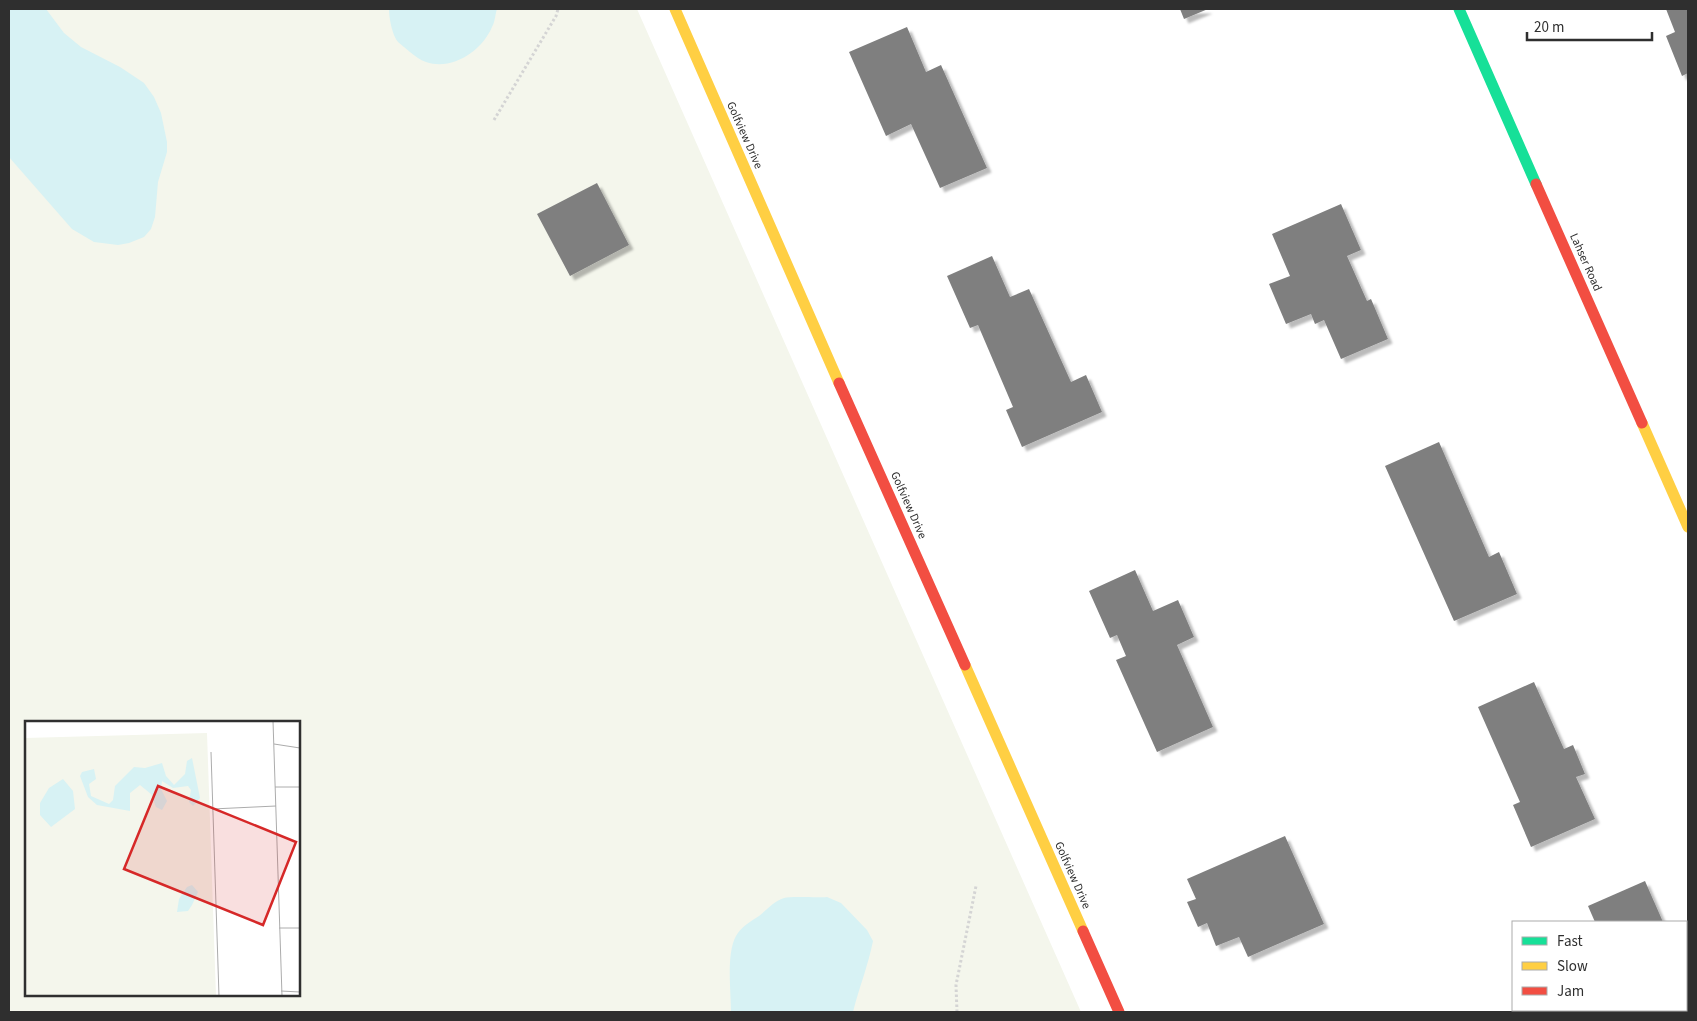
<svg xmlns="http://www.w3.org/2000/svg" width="1697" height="1021" font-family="'Source Sans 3',sans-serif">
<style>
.green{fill:#f4f6ec;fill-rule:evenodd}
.water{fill:#d7f2f4}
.building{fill:#7f7f7f;filter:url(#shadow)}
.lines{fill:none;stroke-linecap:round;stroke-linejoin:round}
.path{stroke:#d4d4d4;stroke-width:3;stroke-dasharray:2.5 2.5;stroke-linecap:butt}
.fast{stroke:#16e098;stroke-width:11}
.slow{stroke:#ffcf43;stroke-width:11}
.jam{stroke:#f24e42;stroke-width:11}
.labels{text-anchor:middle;stroke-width:5;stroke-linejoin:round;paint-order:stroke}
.street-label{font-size:12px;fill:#2f2f2f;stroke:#fff}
.inset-road{fill:none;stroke:#acacac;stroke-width:1}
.view{fill:#d62828;fill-opacity:0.15;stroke:#d62828;stroke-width:2.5}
.inset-edge{fill:none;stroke:#2f2f2f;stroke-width:2.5}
</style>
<defs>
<filter id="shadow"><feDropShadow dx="4.5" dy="4.5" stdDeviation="1" flood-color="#0004"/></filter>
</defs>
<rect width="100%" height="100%" fill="#fff"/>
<path class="green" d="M9,9H637L1081,1012H9ZM26,722H299V995H26Z"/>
<g class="water">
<path d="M9,9H46L64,33L81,47L120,67L144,83L154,97L161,113L167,142V152L158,182L155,217L151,229L144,237L129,243L118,245L94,242L72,229L9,157Z"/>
<path d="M389,9H497C495,15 495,22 492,27C482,51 452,71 426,62C420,60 415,56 410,52C406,49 402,45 398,42C392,35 389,18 389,9Z"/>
<path d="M827,897L841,903L867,930L873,941C868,966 859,988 853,1012H731C731,991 726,954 736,936C741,927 751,921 759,916C767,910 774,901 784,898C792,896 817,898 827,897Z"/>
</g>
<g class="building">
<path d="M1180,9H1208L1184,19Z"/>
<path d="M1666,9H1688V73L1682,76L1666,36L1675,32Z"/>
<path d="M907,27L926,72L941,65L987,168L940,188L911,124L886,136L849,52Z"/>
<path d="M597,183L629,245L570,276L537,214Z"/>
<path d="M1341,204L1361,250L1347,256L1367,301L1371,299L1388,339L1341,359L1324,320L1315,324L1311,314L1286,324L1269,284L1290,276L1272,234Z"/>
<path d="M992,256L1010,297L1029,289L1071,382L1086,375L1102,412L1022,447L1006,410L1013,407L978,325L970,328L947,276Z"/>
<path d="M1439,442L1489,557L1499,552L1517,594L1454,621L1385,466Z"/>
<path d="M1135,570L1153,611L1178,600L1194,637L1177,645L1213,727L1157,752L1116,660L1126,656L1117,635L1110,638L1089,591Z"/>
<path d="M1534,682L1564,749L1573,745L1585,774L1576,777L1595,819L1531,847L1513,805L1520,802L1478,707Z"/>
<path d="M1285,836L1324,924L1248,957L1239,937L1216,946L1207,923L1198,927L1187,902L1196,899L1187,879Z"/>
<path d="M1645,881L1663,922H1595L1588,906Z"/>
<path d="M1686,974L1688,980V1012H1651L1650,1010H1686Z"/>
</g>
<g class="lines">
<g class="path">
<path d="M494,120L556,16L558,9"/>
<path d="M957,1012L956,985L976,886"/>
</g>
<path class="fast" d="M1459,9L1536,184"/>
<g class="slow">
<path d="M675,9L839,383"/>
<path d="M1642,423L1688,527"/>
<path d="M965,665L1083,931"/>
</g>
<g class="jam">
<path d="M1536,184L1642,423"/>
<path d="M839,383L965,665"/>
<path d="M1083,931L1119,1012"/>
</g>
</g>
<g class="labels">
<g class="street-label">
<text transform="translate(745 135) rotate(66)" y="4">Golfview Drive</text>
<text transform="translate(1586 262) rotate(66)" y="4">Lahser Road</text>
<text transform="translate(909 505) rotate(66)" y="4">Golfview Drive</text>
<text transform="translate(1073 875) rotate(66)" y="4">Golfview Drive</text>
</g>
</g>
<g transform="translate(25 721)">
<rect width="275" height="275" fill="#fff"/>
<path d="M182,12L191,275H0V17Z" fill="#f4f6ec"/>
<path d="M167,37L175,77L168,85L164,81L166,69L163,65L148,67L137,60L136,68L142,80L137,89L131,86L126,73L115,64L105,72V90L72,84L63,76L55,55L57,51L69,48L71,58L64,63L66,75L84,83L88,79L90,65L109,46L120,47L137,42L141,55L149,64L160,53L162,40ZM38,58L48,70L50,88L26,106L15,94V82L24,67ZM167,164L173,171L167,184L163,190L152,191L154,178L162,166Z" fill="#d7f2f4"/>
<path class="inset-road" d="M248,0L257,275M249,23L275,27M186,31L194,275M250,66H275M187,88L251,85M254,207H275M256,270L275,271"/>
<path class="view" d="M133,65L271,121L238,204L99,148Z"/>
<rect width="275" height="275" class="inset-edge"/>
</g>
<rect width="1697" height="1021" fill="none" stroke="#2f2f2f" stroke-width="20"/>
<rect x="1512" y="921" width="175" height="90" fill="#ffffff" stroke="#acacac"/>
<rect x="1522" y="937" width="25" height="8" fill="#16e098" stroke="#acacac"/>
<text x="1557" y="946" font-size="15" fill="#2f2f2f">Fast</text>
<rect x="1522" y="962" width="25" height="8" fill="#ffcf43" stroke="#acacac"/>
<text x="1557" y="971" font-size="15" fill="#2f2f2f">Slow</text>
<rect x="1522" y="987" width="25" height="8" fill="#f24e42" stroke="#acacac"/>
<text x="1557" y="996" font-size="15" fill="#2f2f2f">Jam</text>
<path d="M1527 32v8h125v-8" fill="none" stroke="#2f2f2f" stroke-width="2.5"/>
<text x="1534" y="32" font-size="15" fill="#2f2f2f" stroke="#ffffff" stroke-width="4" paint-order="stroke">20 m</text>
</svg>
